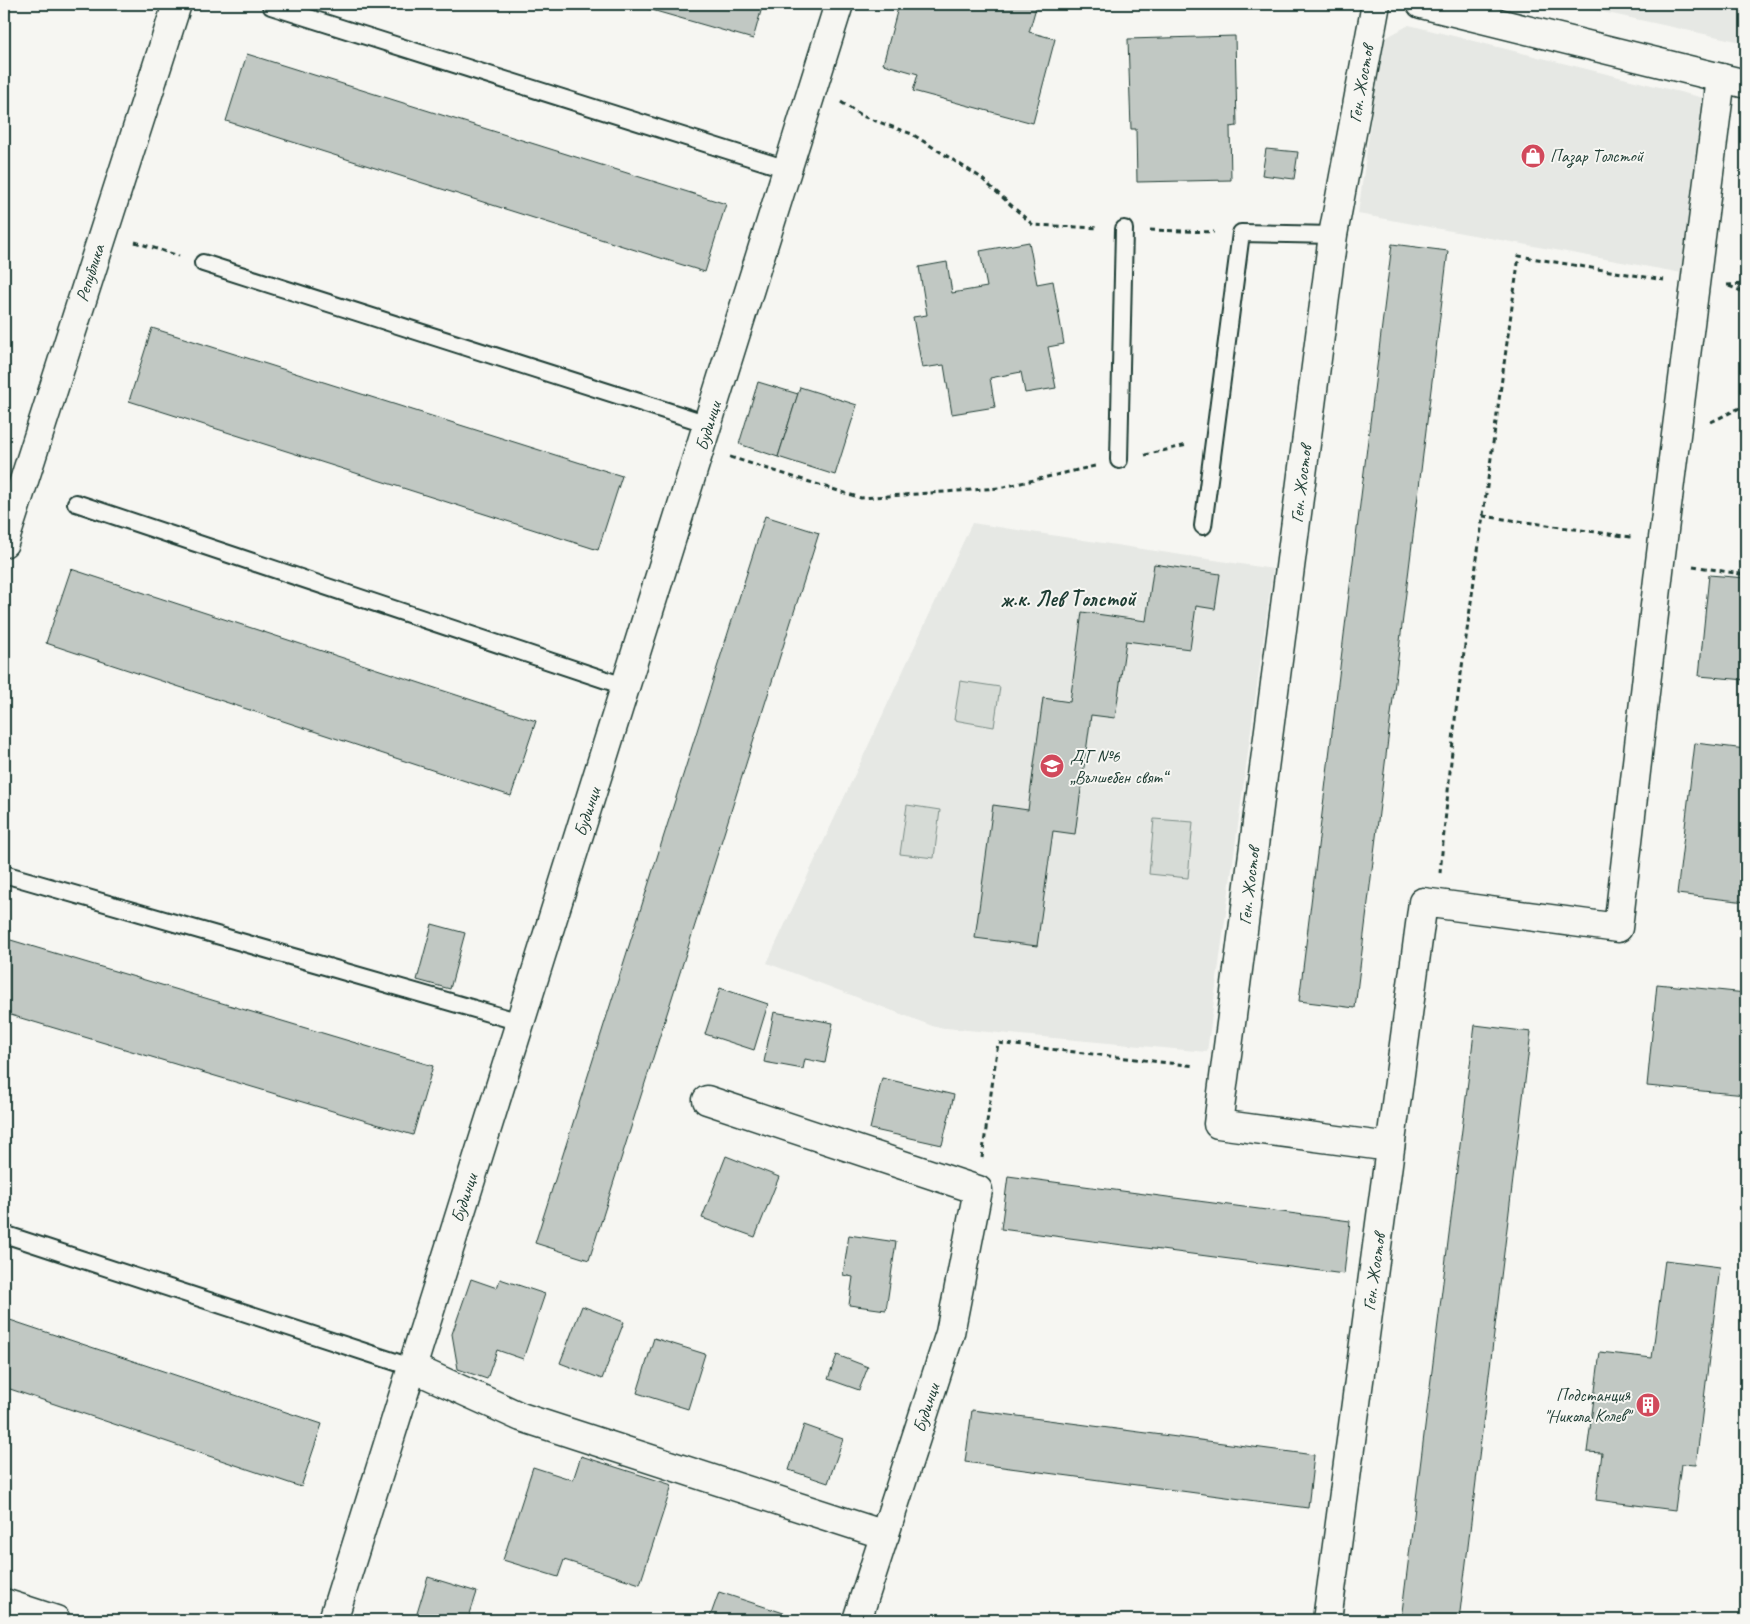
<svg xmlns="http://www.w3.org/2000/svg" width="1750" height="1624" font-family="Caveat,sans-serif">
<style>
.built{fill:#e6e8e4}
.green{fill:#d6dbd6;stroke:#7a8c85}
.building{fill:#c1c8c3;stroke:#1f3d34}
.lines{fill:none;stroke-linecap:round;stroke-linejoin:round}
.lane-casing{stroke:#1f3d34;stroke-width:20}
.street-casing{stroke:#1f3d34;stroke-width:31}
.path{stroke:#1f3d34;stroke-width:3;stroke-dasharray:5 4;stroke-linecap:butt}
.lane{stroke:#f6f6f2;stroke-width:16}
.street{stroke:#f6f6f2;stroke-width:28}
.labels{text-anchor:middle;stroke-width:4;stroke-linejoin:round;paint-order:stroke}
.street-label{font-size:18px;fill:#1f3d34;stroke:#f6f6f2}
.poi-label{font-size:18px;fill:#1f3d34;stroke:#f6f6f2;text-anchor:start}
.district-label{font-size:22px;font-weight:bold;fill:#1f3d34;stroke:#f6f6f2}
</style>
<rect width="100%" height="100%" fill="#f6f6f2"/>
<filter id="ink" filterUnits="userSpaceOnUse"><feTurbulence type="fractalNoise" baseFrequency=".02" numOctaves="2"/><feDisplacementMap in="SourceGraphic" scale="10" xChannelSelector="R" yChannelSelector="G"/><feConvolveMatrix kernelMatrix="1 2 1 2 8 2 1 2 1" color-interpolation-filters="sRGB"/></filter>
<g filter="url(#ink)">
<g class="built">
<path d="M1566,4H1746V43Z"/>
<path d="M1409,25L1708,99L1682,273L1358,214L1382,40Z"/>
<path d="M972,523L1273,569L1207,1052L935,1027L767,963Z"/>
</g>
<g class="green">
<path d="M960,681L1000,687L994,727L954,720Z"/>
<path d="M907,805L940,810L934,858L900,854Z"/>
<path d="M1154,819L1193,822L1188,878L1149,874Z"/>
</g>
<g class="building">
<path d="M631,4H763L753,39Z"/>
<path d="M899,4H1037L1029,32L1055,39L1033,123L913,91L918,74L883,64Z"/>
<path d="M1235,36L1237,126L1230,127L1231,180L1137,182L1136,129H1131L1128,39Z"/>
<path d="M247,54L726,204L705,272L226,121Z"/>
<path d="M1266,149L1298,152L1294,179L1262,175Z"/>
<path d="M1029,242L1037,284L1053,281L1064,344L1048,347L1056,388L1025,393L1021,372L990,378L995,407L952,414L944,365L922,368L913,317L927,315L919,267L947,262L952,293L987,287L980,251Z"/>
<path d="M1392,244L1448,251L1355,1008L1299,1001Z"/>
<path d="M152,328L622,476L598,550L129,401Z"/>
<path d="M758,382L798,394L778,457L739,444Z"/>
<path d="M800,387L857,405L835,475L778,457Z"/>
<path d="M765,516L819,533L589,1260L535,1243Z"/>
<path d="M1154,564L1220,574L1215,609L1196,606L1190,649L1126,641L1115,718L1091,715L1075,834L1053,831L1037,946L975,938L993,805L1028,810L1043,698L1070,702L1082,612L1146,621Z"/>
<path d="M71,569L536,721L511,796L46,643Z"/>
<path d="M1709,575L1746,578V680L1699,676Z"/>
<path d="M1695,743L1746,749V902L1677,894Z"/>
<path d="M432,924L465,933L450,989L417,980Z"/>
<path d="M4,938L433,1066L413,1135L4,1013Z"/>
<path d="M1657,984L1746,993V1095L1647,1086Z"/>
<path d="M720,988L768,1004L754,1050L705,1034Z"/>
<path d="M774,1012L833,1023L825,1063L805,1059L803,1069L764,1062Z"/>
<path d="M1475,1025L1531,1032L1459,1620H1401Z"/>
<path d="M882,1078L954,1095L942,1145L870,1129Z"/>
<path d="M726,1156L779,1177L755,1237L702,1218Z"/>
<path d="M1008,1176L1350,1221L1344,1274L1001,1229Z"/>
<path d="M849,1235L896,1242L886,1310L849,1305L853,1277L843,1275Z"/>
<path d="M1665,1260L1720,1267L1696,1465L1681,1464L1675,1510L1596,1500L1602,1453L1587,1452L1600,1352L1652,1358Z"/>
<path d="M471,1279L497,1288L500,1279L545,1294L523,1359L497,1350L487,1379L458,1369L452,1334Z"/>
<path d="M582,1306L624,1322L602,1379L560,1363Z"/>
<path d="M4,1318L322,1424L301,1487L4,1387Z"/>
<path d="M654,1338L705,1354L688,1409L637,1393Z"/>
<path d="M837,1355L868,1367L859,1390L828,1379Z"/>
<path d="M972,1410L1314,1455L1308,1508L965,1462Z"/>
<path d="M804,1425L843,1439L828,1483L789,1470Z"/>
<path d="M581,1456L672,1485L640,1584L564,1560L558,1577L503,1560L533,1467L573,1480Z"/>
<path d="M428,1577L477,1592L468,1620H415Z"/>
<path d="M719,1592L802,1619V1620H709Z"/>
</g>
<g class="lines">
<defs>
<g id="lane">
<path d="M271,6L787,169"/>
<path d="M203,263L708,424"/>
<path d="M1119,460L1124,229"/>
<path d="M76,503L627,687"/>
<path d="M1203,526L1241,233L1333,235"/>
<path d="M4,874L520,1022"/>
<path d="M4,1234L411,1367"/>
</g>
<g id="street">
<path d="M1376,4L1333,235L1218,1124L1390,1147"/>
<path d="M1421,4L1746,84"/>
<path d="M4,543L177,4"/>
<path d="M707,1100L978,1190L950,1333L857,1620"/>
<path d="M411,1367L521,1417L885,1535"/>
<path d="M4,1603L56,1620"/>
<path d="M333,1620L839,4"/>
<path d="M1327,1620L1423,902L1618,928L1660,562L1721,78"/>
</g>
</defs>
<use href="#lane" class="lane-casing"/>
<use href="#street" class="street-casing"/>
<g class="path">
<path d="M841,102L862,116L912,134L980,177L1033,225L1099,228"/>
<path d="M1150,230L1214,232"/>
<path d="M135,242L179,256"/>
<path d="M1727,285L1746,284"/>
<path d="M1729,286L1746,293"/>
<path d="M1711,422L1746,405"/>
<path d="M1145,455L1187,445"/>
<path d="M730,457L861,498L999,488L1095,466"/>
<path d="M1483,516L1631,537"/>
<path d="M1693,566L1746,575"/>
<path d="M1440,873L1456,710L1519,256L1664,280"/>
<path d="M982,1158L998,1043L1195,1066"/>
</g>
<use href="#lane" class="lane"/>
<use href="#street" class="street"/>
</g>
</g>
<defs>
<symbol id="shop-disc" viewBox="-11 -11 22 22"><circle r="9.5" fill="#d1495b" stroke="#f6f6f2"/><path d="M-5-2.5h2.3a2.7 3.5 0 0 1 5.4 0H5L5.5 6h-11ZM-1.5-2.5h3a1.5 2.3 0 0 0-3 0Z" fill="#fff"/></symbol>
<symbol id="school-disc" viewBox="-11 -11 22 22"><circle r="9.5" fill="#d1495b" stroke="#f6f6f2"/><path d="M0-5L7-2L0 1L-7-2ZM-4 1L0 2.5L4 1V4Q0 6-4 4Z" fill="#fff"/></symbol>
<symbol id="building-disc" viewBox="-11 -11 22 22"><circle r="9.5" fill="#d1495b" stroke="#f6f6f2"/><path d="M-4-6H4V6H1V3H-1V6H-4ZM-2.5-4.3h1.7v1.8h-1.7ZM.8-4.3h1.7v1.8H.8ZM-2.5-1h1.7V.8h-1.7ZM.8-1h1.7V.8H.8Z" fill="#fff"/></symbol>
</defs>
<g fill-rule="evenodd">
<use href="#shop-disc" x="1519" y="142" width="28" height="28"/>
<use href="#school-disc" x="1038" y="752" width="28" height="28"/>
<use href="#building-disc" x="1634" y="1391" width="28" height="28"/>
</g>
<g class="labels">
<g class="street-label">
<text transform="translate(1361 84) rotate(-80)" y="6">Ген. Жостов</text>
<text transform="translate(90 273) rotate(-72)" y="6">Република</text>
<text transform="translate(708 426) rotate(-73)" y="6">Будинци</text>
<text transform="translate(1301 484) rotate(-83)" y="6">Ген. Жостов</text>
<text transform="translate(587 812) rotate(-72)" y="6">Будинци</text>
<text transform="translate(1249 886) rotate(-83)" y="6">Ген. Жостов</text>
<text transform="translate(464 1198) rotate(-72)" y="6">Будинци</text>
<text transform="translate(1374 1272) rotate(-82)" y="6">Ген. Жостов</text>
<text transform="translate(926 1408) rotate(-72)" y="6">Будинци</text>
</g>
<g class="poi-label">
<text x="1550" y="162">Пазар Толстой</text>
<text x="1070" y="762">ДГ №6<tspan x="1070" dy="21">„Вълшебен свят“</tspan></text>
<text x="1630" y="1401" text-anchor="end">Подстанция<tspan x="1630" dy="21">"Никола Колев"</tspan></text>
</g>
<g class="district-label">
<text x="1068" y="606">ж.к. Лев Толстой</text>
</g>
</g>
<rect width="1750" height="1624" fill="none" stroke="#f6f6f2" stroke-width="20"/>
<rect x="10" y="10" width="1730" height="1604" fill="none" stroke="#1f3d34" stroke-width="2" filter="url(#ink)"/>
</svg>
